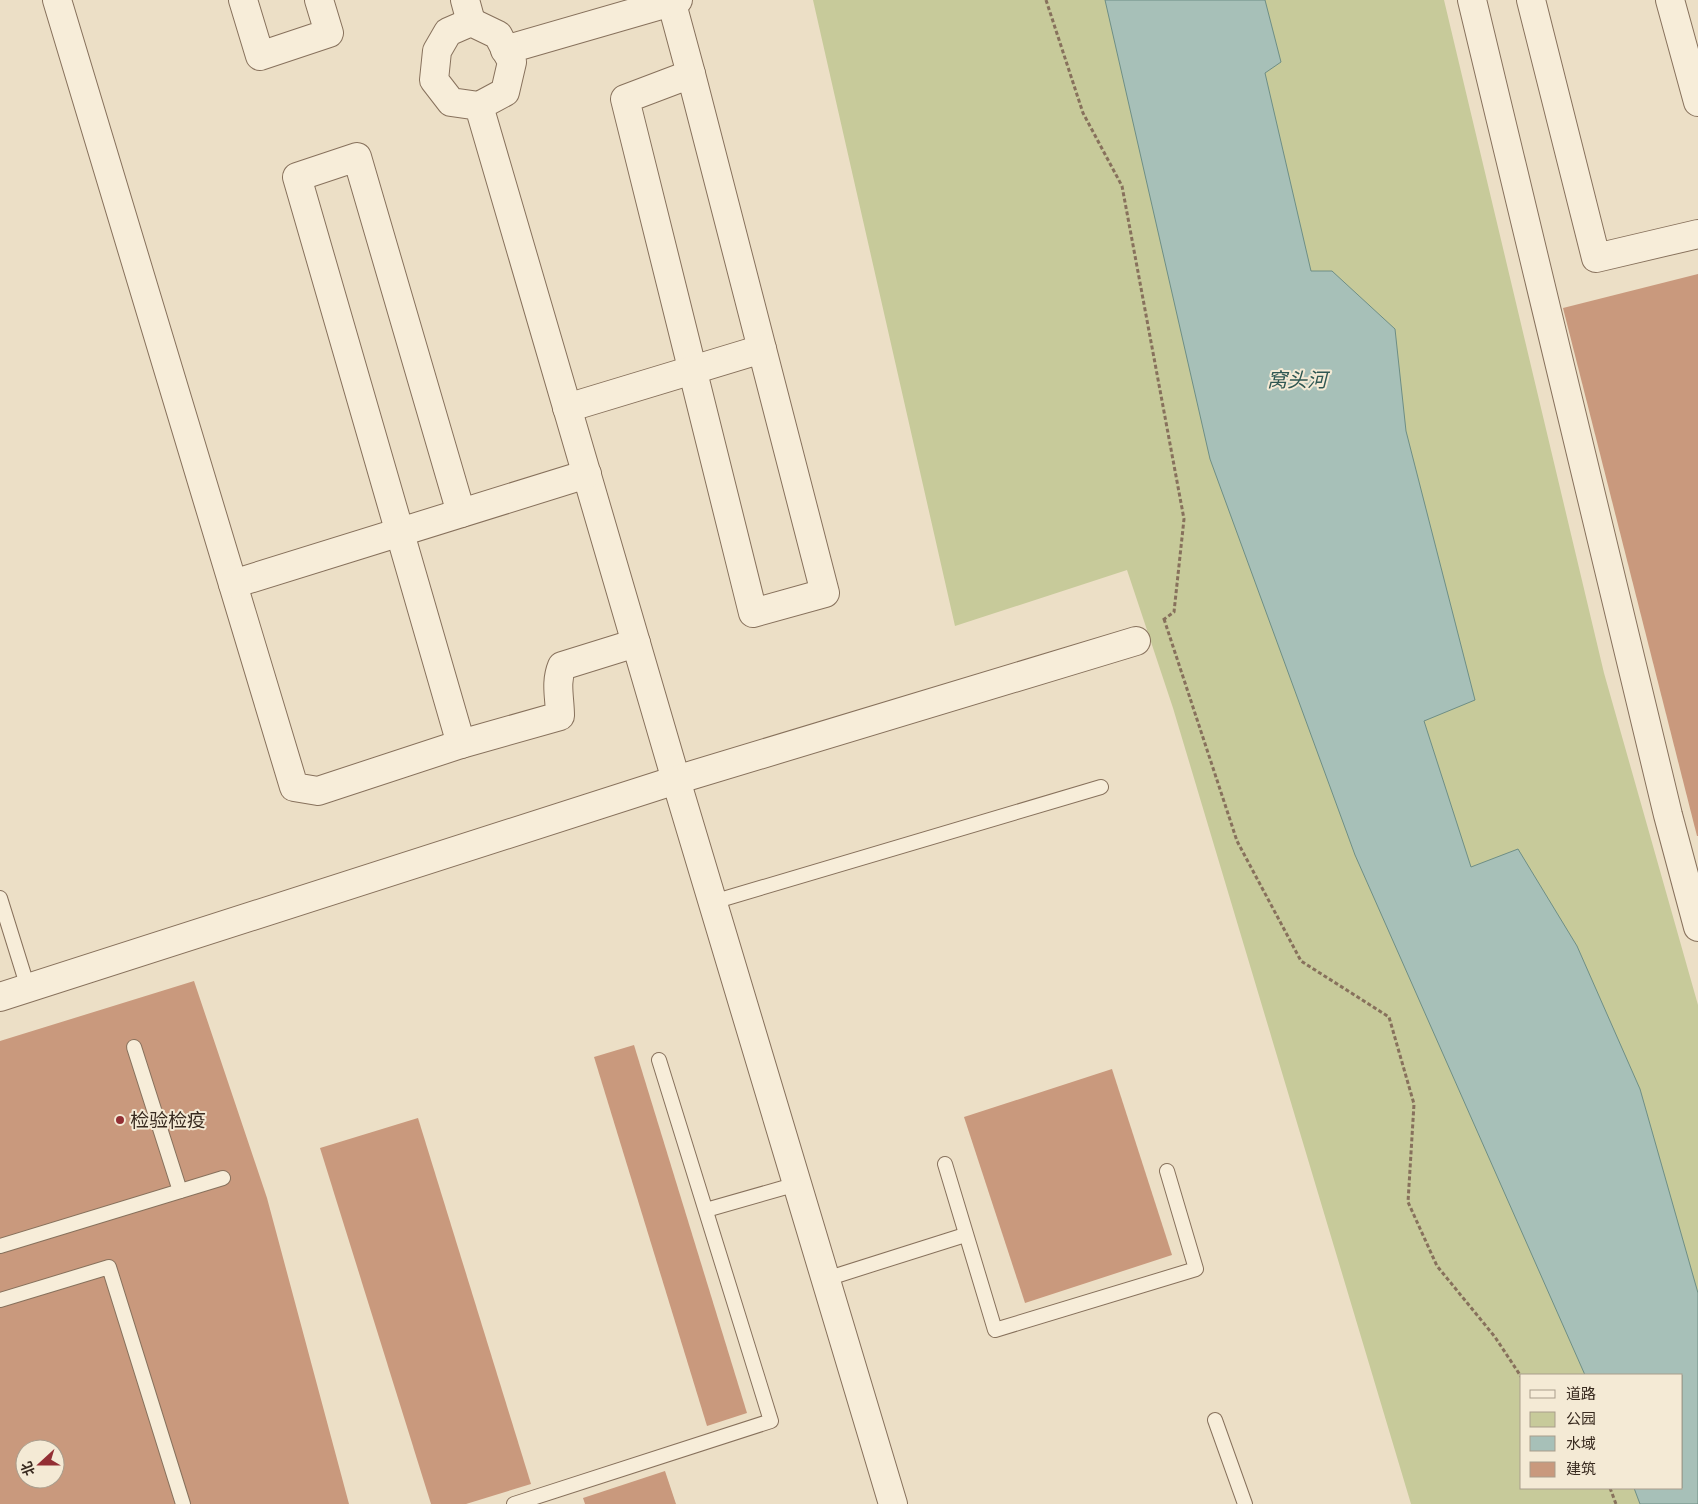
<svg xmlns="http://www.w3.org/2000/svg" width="1698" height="1504" font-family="'Zilla Slab','Noto Sans SC',serif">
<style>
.green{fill:#c7ca9a;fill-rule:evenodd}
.water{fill:#a7c0b8;stroke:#6e8e85}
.building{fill:#c9997d;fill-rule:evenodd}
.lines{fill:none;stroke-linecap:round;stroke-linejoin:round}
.lane-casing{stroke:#87715c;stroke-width:16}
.street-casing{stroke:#87715c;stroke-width:30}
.path{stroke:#87715c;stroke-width:3;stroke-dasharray:4 2.5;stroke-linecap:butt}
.lane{stroke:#f7edd9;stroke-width:14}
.street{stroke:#f7edd9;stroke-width:28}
.poi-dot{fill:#932f34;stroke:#f4ead5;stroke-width:2}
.labels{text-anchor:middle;stroke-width:4;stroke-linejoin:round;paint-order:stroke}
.poi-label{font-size:19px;fill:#382a1f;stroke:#f4ead5;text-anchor:start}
.water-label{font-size:20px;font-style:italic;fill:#2f5752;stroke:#f4ead5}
</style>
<rect width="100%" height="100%" fill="#ecdfc6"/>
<path class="green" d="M813,0H1444L1604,673L1698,1005V1504H1411L1173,708L1127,570L955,626ZM1522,1375H1682V1488H1522Z"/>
<path class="water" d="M1105,0H1265L1281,62L1265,73L1311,271H1332L1395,329L1406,431L1475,700L1424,721L1471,867L1518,849L1577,946L1640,1089L1698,1293V1504H1640L1634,1488H1682V1375H1585L1355,855L1210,459Z"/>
<g class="building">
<path d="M1698,274V836H1697L1563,308Z"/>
<path d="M194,981L267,1198L349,1504H0V1041ZM25,1449H55V1479H25Z"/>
<path d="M634,1045L747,1413L707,1426L594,1057Z"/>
<path d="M1112,1069L1172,1255L1025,1303L964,1117Z"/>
<path d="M418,1118L531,1484L466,1504H431L320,1148Z"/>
<path d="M665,1471L676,1504H585L583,1498Z"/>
</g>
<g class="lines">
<defs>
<g id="lane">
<path d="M0,898L28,988"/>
<path d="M713,902L1101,787"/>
<path d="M134,1047L180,1191"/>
<path d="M945,1164L995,1330L1196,1269L1167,1171"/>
<path d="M706,1210L797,1184"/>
<path d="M0,1246L223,1178"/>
<path d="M826,1279L965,1235"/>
<path d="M0,1300L109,1267L183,1504"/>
<path d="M1215,1420L1245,1504"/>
<path d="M514,1504L771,1421L659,1060"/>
</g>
<g id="street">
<path d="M57,0L294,787L318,791L461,744L560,716C560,698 555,683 562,666L636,643"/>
<path d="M243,0L260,56L329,33L319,0"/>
<path d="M465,0L471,22"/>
<path d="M671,0L691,74"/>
<path d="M1472,0L1668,815L1698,927"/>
<path d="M1531,0L1596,258L1698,234"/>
<path d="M1670,0L1698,102"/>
<path d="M505,50L678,0"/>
<path d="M691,74L825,593L753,613L625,99Z"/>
<path d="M479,106L505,92L512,62L498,35L471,22L448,32L437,51L434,80L451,102L479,106L676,780L893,1504"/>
<path d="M567,408L762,349"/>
<path d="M233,584L587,474"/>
<path d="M461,744L297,177L357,157L461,513"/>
<path d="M0,997L676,780L1136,641"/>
</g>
</defs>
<use href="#lane" class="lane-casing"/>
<use href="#street" class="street-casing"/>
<g class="path">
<path d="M1046,0L1083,113L1122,186L1184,519L1174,612L1163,620"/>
<path d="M1164,619L1237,841L1301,961L1389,1017L1414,1104L1408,1202L1437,1266L1495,1337L1522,1378"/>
<path d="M1610,1488L1616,1504"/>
</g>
<use href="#lane" class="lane"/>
<use href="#street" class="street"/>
</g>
<circle class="poi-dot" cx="120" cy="1120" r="5"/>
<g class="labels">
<g class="poi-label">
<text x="130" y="1127">检验检疫</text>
</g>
<g class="water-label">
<text x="1297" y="387">窝头河</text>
</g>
</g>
<rect x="1520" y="1374" width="162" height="115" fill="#f4ead5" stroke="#a99d8c"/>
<rect x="1530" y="1390" width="25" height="8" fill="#f7edd9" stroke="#a99d8c"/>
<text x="1566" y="1399" font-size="15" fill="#382a1f">道路</text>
<rect x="1530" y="1412" width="25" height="15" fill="#c7ca9a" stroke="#a99d8c"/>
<text x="1566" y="1424" font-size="15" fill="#382a1f">公园</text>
<rect x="1530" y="1436" width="25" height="15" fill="#a7c0b8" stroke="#a99d8c"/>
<text x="1566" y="1449" font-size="15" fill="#382a1f">水域</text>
<rect x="1530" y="1462" width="25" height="15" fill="#c9997d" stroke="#a99d8c"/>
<text x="1566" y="1474" font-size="15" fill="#382a1f">建筑</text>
<g transform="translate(40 1464) rotate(249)"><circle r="24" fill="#f4ead5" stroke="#a99d8c"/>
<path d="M0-4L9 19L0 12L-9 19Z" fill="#932f34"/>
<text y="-8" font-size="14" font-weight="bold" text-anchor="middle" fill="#382a1f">北</text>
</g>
</svg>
